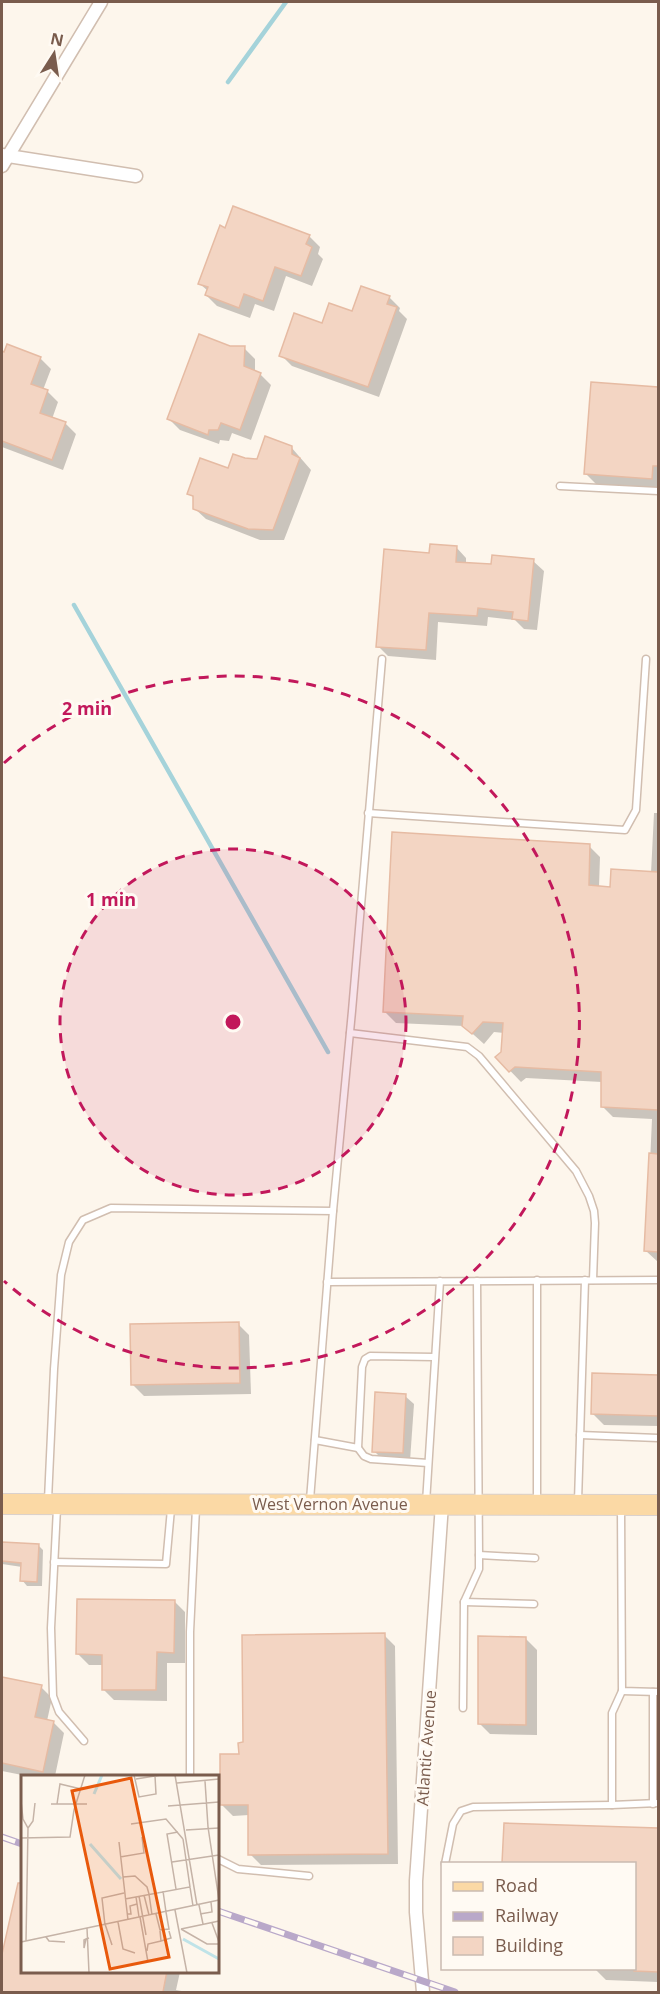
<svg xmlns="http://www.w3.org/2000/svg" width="660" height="1994" font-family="'Open Sans',sans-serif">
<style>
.shadow{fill:#0003}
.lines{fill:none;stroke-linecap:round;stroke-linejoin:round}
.stream{stroke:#a5d3da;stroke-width:4.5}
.building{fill:#f3d5c3;stroke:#e6bba3;stroke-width:1.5}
.lane-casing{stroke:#d1beb0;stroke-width:9}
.street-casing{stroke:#d1beb0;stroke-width:15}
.primary-casing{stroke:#dad1cd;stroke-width:22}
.lane{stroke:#fff;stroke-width:6}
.street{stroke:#fff;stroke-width:12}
.primary{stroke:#fbd9a5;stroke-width:20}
.rail-casing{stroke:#b9a8c9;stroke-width:7}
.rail{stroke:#fffaf3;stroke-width:4.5;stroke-dasharray:14;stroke-linecap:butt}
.ring{fill:none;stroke:#c2185b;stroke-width:3;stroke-dasharray:10 8}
.labels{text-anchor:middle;stroke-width:6;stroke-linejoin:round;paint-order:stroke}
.street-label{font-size:16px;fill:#7a5c4d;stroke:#fffaf3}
.inset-river{fill:none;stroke:#bfe3e8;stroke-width:3}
.inset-road{fill:none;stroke:#c5b3a7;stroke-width:1.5}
.view{fill:#e8590c;fill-opacity:0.15;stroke:#e8590c;stroke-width:3}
.inset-edge{fill:none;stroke:#7a5c4d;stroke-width:3}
.centre{fill:#c2185b;stroke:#fffaf3;stroke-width:3}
.ring-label{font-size:18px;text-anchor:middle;font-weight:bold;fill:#c2185b;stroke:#fffaf3;stroke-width:6;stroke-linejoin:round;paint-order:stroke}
</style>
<rect width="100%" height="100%" fill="#fdf6ec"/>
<g class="shadow">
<path d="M226,230L309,236L320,247L318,254L323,259L312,286L286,276L274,311L255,304L250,318L217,306L206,295L208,291L200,284Z"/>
<path d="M389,297L400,308L399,311L407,319L379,397L292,366L281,355L323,325Z"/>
<path d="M230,347L244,348L255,359V372L260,374L271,385L251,440L232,433L229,441L220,440L219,444L180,430L169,419Z"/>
<path d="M2,352L40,358L51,369L43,390L47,391L58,402L52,419L65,423L76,434L63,470L2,447Z"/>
<path d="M592,384L658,389V489L597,485L586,474Z"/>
<path d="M291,447L311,470L284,540H260L206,519L194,508L195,499L189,493L245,460H258Z"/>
<path d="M456,547L466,558V564L492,566L533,561L544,571L537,630L524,629L515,620L488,617L487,626L438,622L436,660L388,656L378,646L431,554Z"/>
<path d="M654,813H658V1262L646,1251L652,1119L613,1117L602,1106V1082L526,1078L521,1082L497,1057L503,1053L504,1033L494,1032L484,1044L464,1026L396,1023L385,1012L589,846L600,857L599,887L612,888L651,873Z"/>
<path d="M238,1324L249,1335L251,1394L144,1396L133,1385Z"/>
<path d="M594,1375L658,1377V1426L604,1425L593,1414Z"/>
<path d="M405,1396L414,1404L410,1461L382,1459L374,1451Z"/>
<path d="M2,1543L38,1545L43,1550L42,1586H27L22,1580V1567L2,1564Z"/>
<path d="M174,1601L185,1612V1663H167V1701L114,1700L103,1689L104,1665H89L78,1654Z"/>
<path d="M384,1635L395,1646L398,1864L261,1865L250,1854L249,1815L233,1816L222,1805L240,1755Z"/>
<path d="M526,1639L537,1650V1735L490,1734L479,1723Z"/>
<path d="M2,1679L41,1687L52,1698L47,1721L53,1722L64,1733L55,1776H27L2,1771Z"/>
<path d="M505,1825L658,1830V1982L606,1980L595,1969L634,1968V1864H504Z"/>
<path d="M16,1899L22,1900V1972H180L176,1990L187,1992H2V1961Z"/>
</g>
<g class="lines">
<g class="stream">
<path d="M228,82L286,2"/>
<path d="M74,605L328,1052"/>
</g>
</g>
<g class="building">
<path d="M233,206L310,235L306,244L312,247L301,276L275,267L263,301L244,294L239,308L205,295L208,287L198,284L220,225L225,228Z"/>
<path d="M361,286L390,296L387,304L397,307L368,387L279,356L294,313L322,323L329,303L352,311Z"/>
<path d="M199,334L230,346H245L244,366L261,373L240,430L221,423L218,430H209L208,435L167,419Z"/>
<path d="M7,344L41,357L31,384L48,390L40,413L66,422L52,460L2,441V351L4,352Z"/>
<path d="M591,382L658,387V466H653L652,479L584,474Z"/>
<path d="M265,436L292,446V454L300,458L273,530L248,529L193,509V496L187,494L200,458L228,468L233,454L245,458L257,459Z"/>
<path d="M430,544L457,546L456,562L491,564L492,555L534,559L528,621L512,619L513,612L478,608L477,616L429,613L426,650L376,647L384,549L429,553Z"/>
<path d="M392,832L590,844L589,885L610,887L611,869L658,872V1110L601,1107V1072L515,1067L509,1072L495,1057L501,1052L503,1023L483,1022L472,1034L462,1026L463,1016L383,1012Z"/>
<path d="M649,1153L658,1154V1252L644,1251Z"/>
<path d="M239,1322L240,1383L131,1385L130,1324Z"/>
<path d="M592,1373L658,1375V1416L591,1414Z"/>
<path d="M375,1392L406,1394L403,1453L372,1452Z"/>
<path d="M2,1542L39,1544L37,1582L20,1581L21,1563L2,1561Z"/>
<path d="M77,1599L175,1600L174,1653L157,1652L156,1690H102V1655L76,1654Z"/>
<path d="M385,1633L388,1854L248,1855V1805H220V1754H239L238,1743L243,1742L242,1635Z"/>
<path d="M478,1636L526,1637V1725L478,1724Z"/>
<path d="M2,1677L42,1685L35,1717L54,1721L43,1772L2,1763Z"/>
<path d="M504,1823L658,1828V1972L634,1971V1863H502Z"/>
<path d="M18,1883H22V1971H167L163,1992H2V1954Z"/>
</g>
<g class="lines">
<defs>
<g id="lane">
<path d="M560,486L658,491"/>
<path d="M368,813L625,830L636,810L646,659"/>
<path d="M350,1033L467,1047L479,1056L576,1171L589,1196L594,1211L595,1223L593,1280"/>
<path d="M327,1282L658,1280"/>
<path d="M580,1435L658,1438"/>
<path d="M315,1440L358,1448L362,1367L365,1359L370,1356L434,1357"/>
<path d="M358,1448L364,1456L371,1459L428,1463"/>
<path d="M48,1500L54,1369L61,1275L69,1242L83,1220L111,1208L333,1211"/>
<path d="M310,1500L333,1211L352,1011L382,659"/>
<path d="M537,1501V1280"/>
<path d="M578,1501L585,1280"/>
<path d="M426,1503L440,1281"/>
<path d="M57,1508L51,1628L53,1696L59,1712L84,1741"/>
<path d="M621,1508L622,1691L658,1692"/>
<path d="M479,1555L535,1558"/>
<path d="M54,1562L166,1564L171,1509"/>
<path d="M464,1602L534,1604"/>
<path d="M622,1691L612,1713V1805L658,1803"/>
<path d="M653,1692V1804"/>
<path d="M463,1708L464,1602L479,1569V1555L477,1281"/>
<path d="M190,1776V1632L196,1508"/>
<path d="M218,1859L238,1869L309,1876"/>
<path d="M445,1864L453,1824L461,1811L473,1807L612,1805"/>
</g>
<g id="street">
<path d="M2,155L136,176"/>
<path d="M2,166L101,2"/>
<path d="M423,1992L416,1912V1881L442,1504"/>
</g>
<path id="primary" d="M2,1504L658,1505"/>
</defs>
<use href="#lane" class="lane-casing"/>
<use href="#street" class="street-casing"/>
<use href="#primary" class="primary-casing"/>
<use href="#lane" class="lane"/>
<use href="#street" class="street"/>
<use href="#primary" class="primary"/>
<defs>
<g id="rail">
<path d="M2,1837L22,1844"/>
<path d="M218,1911L455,1992"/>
</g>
</defs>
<use href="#rail" class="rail-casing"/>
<use href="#rail" class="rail"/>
</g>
<circle cx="233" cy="1022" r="173" fill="#c2185b" fill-opacity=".12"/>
<g class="ring">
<circle cx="233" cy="1022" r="173"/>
<path d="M4 763A346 346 0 1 1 4 1281"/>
</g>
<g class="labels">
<g class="street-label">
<text x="330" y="1510">West Vernon Avenue</text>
<text transform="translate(426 1748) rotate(-86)" y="6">Atlantic Avenue</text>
</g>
</g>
<g transform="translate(21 1775)">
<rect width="198" height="198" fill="#fdf6ec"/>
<path class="inset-river" d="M73,19L81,0M69,69L100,104M162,164L198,184"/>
<path class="inset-road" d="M113,0L118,22L135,19L134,1M154,0L176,130M115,4L140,0M184,6L187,52L198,125M156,8L198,4M0,26L2,44L7,53L12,46L14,28M30,29H66M36,29L39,9L60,14M147,31L198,27M110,49L145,44L162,64M165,55L198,53M0,63L49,62L53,35L64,0M98,67L107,145M99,82L123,78L121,62M151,87L198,80M102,102L114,101L126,112L128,119M169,112L172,131M155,114L146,59L157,57M142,116L145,137M128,119L131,140M123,120L128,140M118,121L125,160M115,122L118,142M104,124L169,112L162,64M178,130L182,149M154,135L166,198M106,139H110L109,131L116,129M135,139L139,155L148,154L145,137M179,139L191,137L190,127M119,142L127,187M97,147L102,174L114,178M191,148L198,167M84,149L91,170M84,150L81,123L103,118M66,153L68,198M160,154L186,169H198M160,154L198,146M139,156L140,166L150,163L148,156M25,162L28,166L44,167M65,164L63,173V165L65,164L68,163M5,166L7,53M0,167L198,125M126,176L127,169L140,166"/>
<path class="view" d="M110,3L148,182L89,194L51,16Z"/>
<rect width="198" height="198" class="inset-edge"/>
</g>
<circle cx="233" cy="1022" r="9" class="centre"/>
<g class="ring-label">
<text x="87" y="715">2 min</text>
<text x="111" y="906">1 min</text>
</g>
<rect width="660" height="1994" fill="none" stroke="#7a5c4d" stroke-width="6"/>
<rect x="441" y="1862" width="195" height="108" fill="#fffaf3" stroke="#cabbb1" stroke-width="1.5"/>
<rect x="453" y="1882" width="30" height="9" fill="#fbd9a5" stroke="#cabbb1" stroke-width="1.5"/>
<text x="495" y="1892" font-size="18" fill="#7a5c4d">Road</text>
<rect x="453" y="1912" width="30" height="9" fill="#b9a8c9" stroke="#cabbb1" stroke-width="1.5"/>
<text x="495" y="1922" font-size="18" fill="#7a5c4d">Railway</text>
<rect x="453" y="1937" width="30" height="18" fill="#f3d5c3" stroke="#cabbb1" stroke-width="1.5"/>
<text x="495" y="1952" font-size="18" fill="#7a5c4d">Building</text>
<g transform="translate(54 54) rotate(12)" stroke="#fffaf3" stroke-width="4.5" paint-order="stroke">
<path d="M0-4.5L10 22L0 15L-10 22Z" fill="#7a5c4d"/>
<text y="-9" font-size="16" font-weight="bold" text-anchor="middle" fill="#7a5c4d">N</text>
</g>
</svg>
